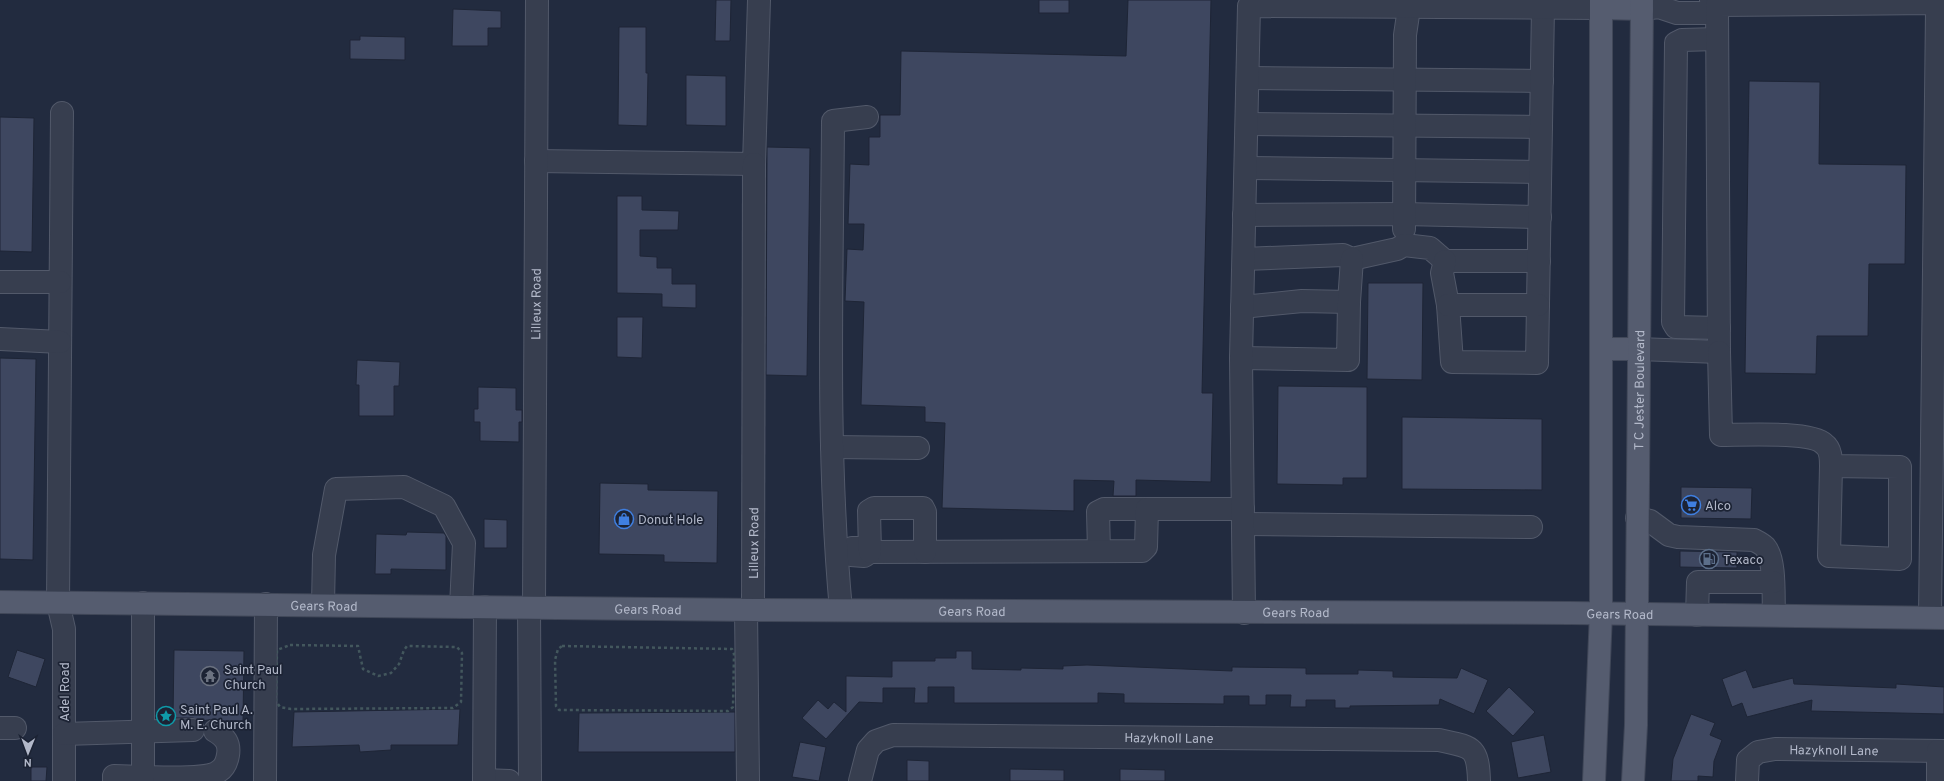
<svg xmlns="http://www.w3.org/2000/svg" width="1944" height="781" font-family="Overpass,sans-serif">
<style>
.building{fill:#3e4760;stroke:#1e2536}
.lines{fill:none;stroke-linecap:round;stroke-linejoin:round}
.minor-casing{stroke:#52596a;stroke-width:24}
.major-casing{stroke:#404758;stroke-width:24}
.path{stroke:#43575d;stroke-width:2.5;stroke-dasharray:3 3;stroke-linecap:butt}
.minor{stroke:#373e4f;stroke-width:22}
.major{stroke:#555c6f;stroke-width:22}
.labels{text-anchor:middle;stroke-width:3.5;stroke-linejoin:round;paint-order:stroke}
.street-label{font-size:13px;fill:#b3b9ca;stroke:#1c2334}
.poi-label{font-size:13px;fill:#b3b9ca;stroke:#1c2334;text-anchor:start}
</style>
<rect width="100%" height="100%" fill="#222b3f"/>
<g class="building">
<path d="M716,0H731L730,41H715Z"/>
<rect x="1039" y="0" width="30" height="13"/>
<path d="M1128,0H1211L1202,393H1213L1211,482L1136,480V496H1113L1114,481L1074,480V511L942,508L945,423L925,422V407L861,405L864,302L845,301L847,249L863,250L864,224H848L850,164L869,165V137H880V115H900L901,51L1126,56Z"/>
<path d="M453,9L501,11V28H488V46H452Z"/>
<path d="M619,27H646V73H648L647,126L618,125Z"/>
<path d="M360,36L405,37V60L350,59V40H360Z"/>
<path d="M686,75L726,76V126L686,125Z"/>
<path d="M1749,81L1820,82L1819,164L1906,165L1905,264H1869L1868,336H1817L1816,374L1745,373Z"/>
<path d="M0,117L34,118L32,252L0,251Z"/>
<path d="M767,147L810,148L807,376L766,375Z"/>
<path d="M617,196H642V210L679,211L678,230H640V256L657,257V268H672V284H696V308L662,307V294L617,293Z"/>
<path d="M1368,283H1423L1422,380L1367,379Z"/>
<path d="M617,317H643L642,358L617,357Z"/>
<path d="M0,358L36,359L33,560L0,559Z"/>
<path d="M357,360L400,362L399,386H394V416H359V385H356Z"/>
<path d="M1278,386L1367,387V478H1343V485L1277,484Z"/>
<path d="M478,387L516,388V410H522V422H519V442L480,441V422H474V409H478Z"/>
<path d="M1402,417L1542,419V490L1402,489Z"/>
<path d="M600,483L648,484V490L718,491L717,563L664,562V555L599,554Z"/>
<path d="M1681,487L1752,488L1751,519L1681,518Z"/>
<path d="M484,519L507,520V548H484Z"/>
<path d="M407,532L444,533L446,536V570L391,569V574H375L376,534L406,535Z"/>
<path d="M1680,551L1737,552V568L1680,567Z"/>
<path d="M17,650L45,659L36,687L8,677Z"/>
<path d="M174,650L244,651L243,721H222L215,719L201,721L193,718H173Z"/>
<path d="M956,651H972V669L1021,670V668L1063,669V666L1087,665L1232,671V667L1306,668V674H1358V670L1393,671V677L1457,678L1461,668L1488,680L1474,714L1440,699L1439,705L1350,706V708H1335V700H1306V707H1290L1291,695H1266V705H1249V696H1224V704L1124,703V694L1098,693V703H954V687H928V703H914L915,688H883V703L859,702L826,739L802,718L818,700L828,709L834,702L846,712V676L892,677V661H935V658H956Z"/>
<path d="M1746,670L1753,688L1793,678L1794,684L1896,688V684L1944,687V714L1811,711L1812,700L1747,717L1742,703L1732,707L1722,679Z"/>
<path d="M1509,687L1535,712L1513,736L1486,711Z"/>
<path d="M460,709L458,745H391V750L360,752L359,745L292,747L294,712Z"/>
<path d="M735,712V752H578L579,713Z"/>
<path d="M1691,714L1715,723L1710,735L1722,740L1714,761L1713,777L1698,776V781H1671L1673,759Z"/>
<path d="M1544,735L1551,772L1518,778L1511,742Z"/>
<path d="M800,742L826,747L819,781L792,777Z"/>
<path d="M907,760L929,761V781H907Z"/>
<path d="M31,767H47L46,781H31Z"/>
<path d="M1010,769L1064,770V781H1010Z"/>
<path d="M1120,769L1165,770V781H1120Z"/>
</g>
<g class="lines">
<defs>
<g id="minor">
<path d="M1642,9L1659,7L1677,13H1708L1717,5L1711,0"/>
<path d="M1717,39L1682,40L1676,43L1673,322L1676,327L1719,328"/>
<path d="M1248,78L1542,81"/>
<path d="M62,113L58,603L64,629V781"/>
<path d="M1247,124L1541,127"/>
<path d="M536,161L754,164L759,0"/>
<path d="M1246,168L1540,172"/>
<path d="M1244,215L1404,214L1540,217"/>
<path d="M1404,229L1405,35L1409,8L1405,6L1409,0"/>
<path d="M1244,259L1343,255L1352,259L1397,249L1404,245L1430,248L1445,261H1539"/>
<path d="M1445,261L1442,273L1448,305L1452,362L1537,363L1543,7"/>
<path d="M0,282H60"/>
<path d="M1448,305H1538"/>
<path d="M1242,307L1302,301L1349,302"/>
<path d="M0,339L60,342"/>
<path d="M1638,349L1719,352L1717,5L1933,3L1937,10L1930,617"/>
<path d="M1719,352L1721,435C1742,435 1811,431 1824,444C1831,449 1831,459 1831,466L1829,556L1900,559V467L1831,466"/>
<path d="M1241,358L1348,360L1349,302L1352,259"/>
<path d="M832,447L918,448"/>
<path d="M1637,518L1650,521L1669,535L1678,537L1754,540C1758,542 1762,544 1765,547C1776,560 1773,598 1774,615"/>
<path d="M1243,524L1531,527"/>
<path d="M1099,551L1098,512L1104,509H1147"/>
<path d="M870,552L865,548H852L849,551L851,555L864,556L870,552L1142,551L1146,547L1147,509H1243"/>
<path d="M870,552L869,511L874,508H923L925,512V552"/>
<path d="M323,604L324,555L336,489L404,487L444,506L464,543L461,607"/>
<path d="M529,607L530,781"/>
<path id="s1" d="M534,607L537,0"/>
<path d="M746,610L748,781"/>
<path id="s2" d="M753,610L754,164"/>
<path d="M841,610C826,448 832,284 833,121L867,117"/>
<path d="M1244,613L1241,358L1249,6L1601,8"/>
<path d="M1697,615L1698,582H1773"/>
<path d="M0,728H15"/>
<path d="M64,734L193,730"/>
<path d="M143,777C159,777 208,780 219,771C224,768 227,761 228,755C230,743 225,737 215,731"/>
<path d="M484,780L509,781"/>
<path d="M114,781V776L143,777V603"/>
<path d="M265,781L266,604"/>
<path d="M484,781L485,607"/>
<path id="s3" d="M860,781L868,750L876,741L893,735L1439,740C1471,747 1478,745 1479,781"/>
<path id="s4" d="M1747,781L1748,760L1758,752L1775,749L1944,751"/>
<path d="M1938,781V751"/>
</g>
<g id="major">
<path d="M1601,8L1642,9"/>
<path d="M1601,349H1638"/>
<path id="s5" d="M0,602L753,610L1571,613L1944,618"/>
<path d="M1594,781L1601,613V0"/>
<path id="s6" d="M1633,781L1636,725L1642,0"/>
</g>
</defs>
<use href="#minor" class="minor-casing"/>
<use href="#major" class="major-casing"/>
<g class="path">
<path d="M290,645L358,646L363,669L378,676L391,673L399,664L404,650L407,646L457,647L462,653L461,702L453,708L291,709L280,707L276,701L277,650Z"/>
<path d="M562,646L732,649L734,654L733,707L728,711L559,710L556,706L555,660L558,649Z"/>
</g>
<use href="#minor" class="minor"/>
<use href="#major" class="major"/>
</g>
<defs>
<symbol id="supermarket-ring" viewBox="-11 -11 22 22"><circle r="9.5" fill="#1c2334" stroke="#3f7fe0" stroke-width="1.5"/><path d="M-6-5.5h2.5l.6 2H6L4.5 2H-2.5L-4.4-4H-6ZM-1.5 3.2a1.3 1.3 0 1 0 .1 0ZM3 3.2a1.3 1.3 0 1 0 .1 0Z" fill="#3f7fe0"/></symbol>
<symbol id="shop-ring" viewBox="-11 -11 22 22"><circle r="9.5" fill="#1c2334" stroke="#3f7fe0" stroke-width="1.5"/><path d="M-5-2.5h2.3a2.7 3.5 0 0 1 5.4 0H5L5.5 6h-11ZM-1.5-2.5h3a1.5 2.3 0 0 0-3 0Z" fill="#3f7fe0"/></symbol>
<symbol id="fuel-ring" viewBox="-11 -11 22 22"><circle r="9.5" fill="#1c2334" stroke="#5c6f8a" stroke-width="1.5"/><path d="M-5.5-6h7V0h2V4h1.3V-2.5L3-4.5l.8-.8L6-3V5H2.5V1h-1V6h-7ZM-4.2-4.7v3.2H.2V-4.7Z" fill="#5c6f8a"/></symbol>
<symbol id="temple-ring" viewBox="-11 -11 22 22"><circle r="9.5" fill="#1c2334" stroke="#6b7280" stroke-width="1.5"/><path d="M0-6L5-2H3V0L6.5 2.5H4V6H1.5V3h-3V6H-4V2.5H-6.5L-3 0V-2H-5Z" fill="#6b7280"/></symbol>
<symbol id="sight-ring" viewBox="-11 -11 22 22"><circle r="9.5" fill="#1c2334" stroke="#0f9aa8" stroke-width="1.5"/><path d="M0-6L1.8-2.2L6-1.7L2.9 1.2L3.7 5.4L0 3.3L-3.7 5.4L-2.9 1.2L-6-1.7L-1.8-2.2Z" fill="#0f9aa8"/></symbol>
</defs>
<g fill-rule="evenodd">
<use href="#supermarket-ring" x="1680" y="494" width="22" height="22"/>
<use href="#shop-ring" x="613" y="508" width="22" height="22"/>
<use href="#fuel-ring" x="1698" y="548" width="22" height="22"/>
<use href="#temple-ring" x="199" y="665" width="22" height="22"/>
<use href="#sight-ring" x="155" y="705" width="22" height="22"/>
</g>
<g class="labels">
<g class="street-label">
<text dy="5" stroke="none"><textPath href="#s1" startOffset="303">Lilleux Road</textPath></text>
<text dy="5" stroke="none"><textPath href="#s6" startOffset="391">T C Jester Boulevard</textPath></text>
<text dy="5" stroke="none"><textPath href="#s2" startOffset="67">Lilleux Road</textPath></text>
<text dy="5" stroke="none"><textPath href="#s5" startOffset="324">Gears Road</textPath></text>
<text dy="5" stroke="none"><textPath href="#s5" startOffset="648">Gears Road</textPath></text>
<text dy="5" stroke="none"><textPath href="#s5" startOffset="972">Gears Road</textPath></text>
<text dy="5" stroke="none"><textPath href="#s5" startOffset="1296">Gears Road</textPath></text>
<text dy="5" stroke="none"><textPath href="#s5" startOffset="1620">Gears Road</textPath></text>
<text transform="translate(64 692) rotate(-90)" y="5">Adel Road</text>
<text dy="5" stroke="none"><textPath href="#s3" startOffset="338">Hazyknoll Lane</textPath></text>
<text dy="5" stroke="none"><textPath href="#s4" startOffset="110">Hazyknoll Lane</textPath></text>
</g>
<g class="poi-label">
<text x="1705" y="510">Alco</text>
<text x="638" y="524">Donut Hole</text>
<text x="1723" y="564">Texaco</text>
<text x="224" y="674">Saint Paul<tspan x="224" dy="15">Church</tspan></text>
<text x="180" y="714">Saint Paul A.<tspan x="180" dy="15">M. E. Church</tspan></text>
</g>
</g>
<g transform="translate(28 753) rotate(181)" stroke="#1c2334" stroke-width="3" paint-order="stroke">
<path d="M0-3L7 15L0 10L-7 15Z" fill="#b3b9ca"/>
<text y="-6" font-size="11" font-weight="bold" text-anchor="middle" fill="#b3b9ca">N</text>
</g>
</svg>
